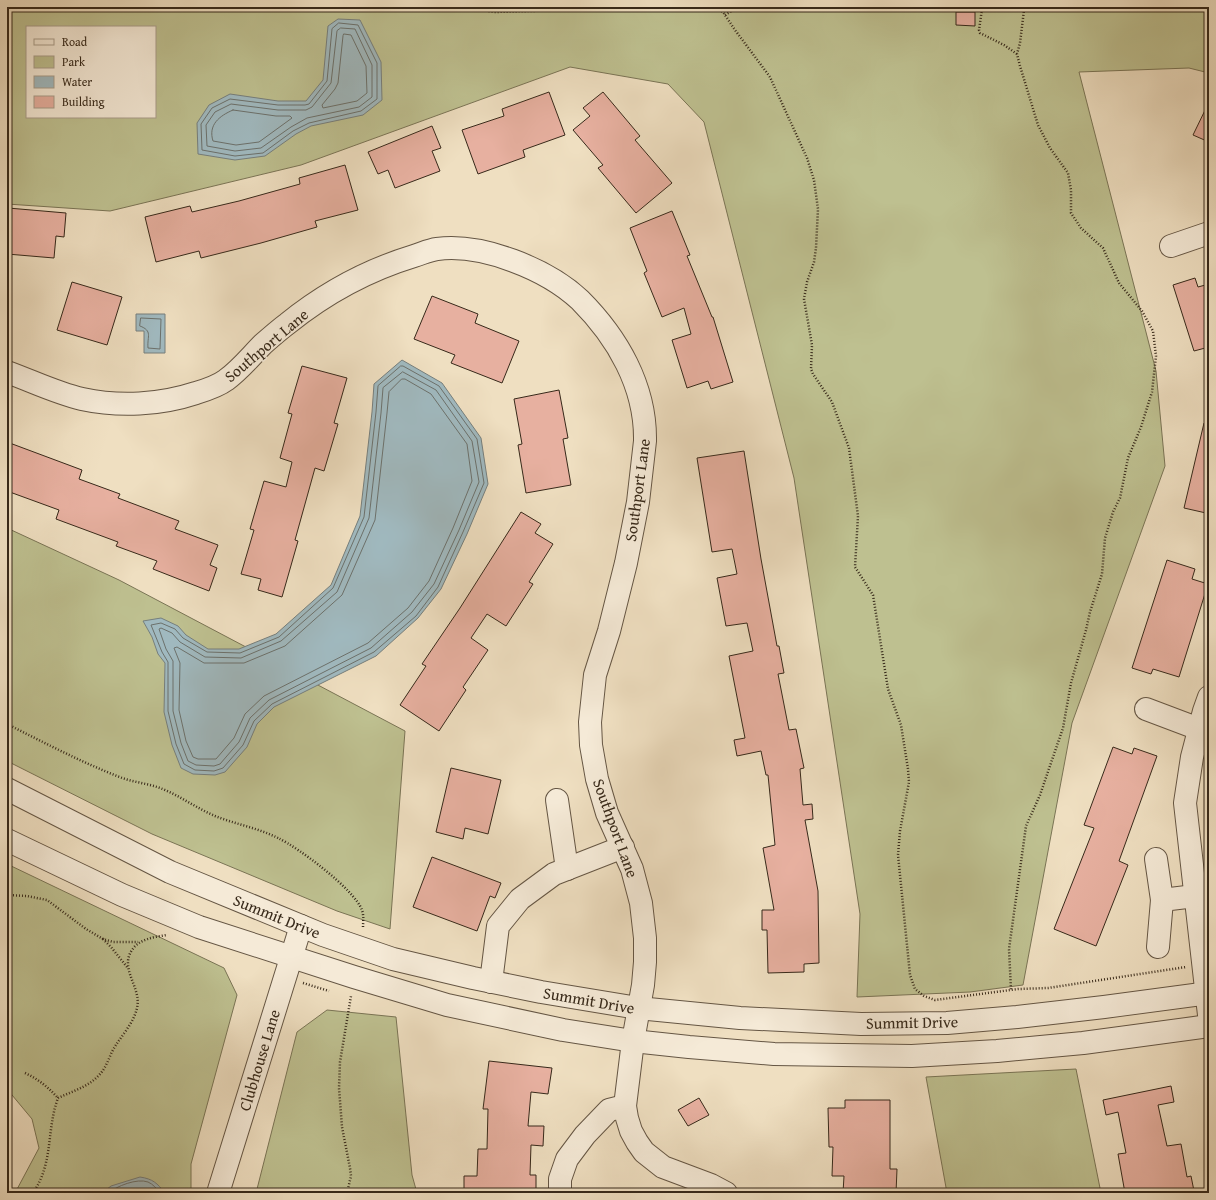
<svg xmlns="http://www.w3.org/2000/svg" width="1216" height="1200" font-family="'Gentium Book Plus',serif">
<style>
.green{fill:#bec090;stroke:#7a7455;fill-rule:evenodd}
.water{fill:#a0b9bf;stroke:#767f7d}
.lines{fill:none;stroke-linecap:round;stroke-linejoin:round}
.shore{stroke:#6c716c;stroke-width:1}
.building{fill:#e7b0a0;stroke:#37291a}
.minor-casing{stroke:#655644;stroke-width:24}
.path{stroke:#37291a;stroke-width:2.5;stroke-dasharray:1 2;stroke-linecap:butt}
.minor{stroke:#f5ead7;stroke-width:22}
.labels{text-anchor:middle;stroke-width:3;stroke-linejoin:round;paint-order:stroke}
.street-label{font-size:16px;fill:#37291a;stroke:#f5ead7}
</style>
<rect width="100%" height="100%" fill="#efdfc1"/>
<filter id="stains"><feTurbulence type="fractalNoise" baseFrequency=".005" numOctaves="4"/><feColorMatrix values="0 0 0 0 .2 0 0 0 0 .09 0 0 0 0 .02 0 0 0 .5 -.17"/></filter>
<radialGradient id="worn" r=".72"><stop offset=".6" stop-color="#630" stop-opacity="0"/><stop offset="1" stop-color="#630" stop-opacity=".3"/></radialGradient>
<g class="green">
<path d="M7,7H1209V73L1189,68L1079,72L1156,371L1165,466L1072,723L1023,985L970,992L857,997L860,914L794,478L704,122L668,84L570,67L301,165L110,211L7,204ZM27,27H155V117H27Z"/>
<path d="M7,528L119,580L405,731L390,929L337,911L152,834L7,761Z"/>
<path d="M7,864L224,968L237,995L191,1164V1193H15L39,1148L32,1119L7,1089Z"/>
<path d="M327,1010L396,1017L412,1175L417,1193H256L297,1032Z"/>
<path d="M1076,1069L1101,1193H947L926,1077Z"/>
</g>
<g class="water">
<path d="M338,19L360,20L381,62L382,100L363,115L311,126L296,134L265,156L235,160L198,154L197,123L209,105L230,94L278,101H306L323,80L328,26Z"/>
<path d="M136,314H165V353H144V331H136Z"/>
<path d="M402,360L442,383L481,438L488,484L467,534L441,589L418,618L376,656L274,707L257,724L247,747L225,772L215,775L193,774L181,768L172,745L164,712L165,663L158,654L152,637L143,621L161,618L178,626L186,635L208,649H239L276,634L331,585L360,516L372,412L374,384Z"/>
<path d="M140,1177C153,1179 157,1183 165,1193H102L111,1186Z"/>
</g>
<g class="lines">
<g class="shore">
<path d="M339,23L358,25L377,63V99L361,111L309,123L293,131L263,153L235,156L202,150L201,124L212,108L230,99L278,105H305L309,104L327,81L332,29Z"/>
<path d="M341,28L355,29L372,65V97L359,107L307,118L291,127L261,148L235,151L207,146L206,125L215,112L231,104L278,110H306L312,107L331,83L337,31Z"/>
<path d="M344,34L351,35L366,66L367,93L357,101L323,108L322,105L335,89L338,83L343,36Z"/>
<path d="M233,110L276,116H290L292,118L259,142L236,145L213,141C208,125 219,116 233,110Z"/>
<path d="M141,318L161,319L160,349L148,348C147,336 153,331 140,326Z"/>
<path d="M401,366H403L439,386L477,439L484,483L463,532L438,587L416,616L374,652L272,704L254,721L243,745L223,768L214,771L195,770L184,764L176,744L168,711V662L162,652L151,625L161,623L175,629L183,638L207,652L240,653L279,637L333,588L364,517L376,412L378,386Z"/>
<path d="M403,372L436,390L472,441L479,482L459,530L434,584L412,612L371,648L269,700L250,718L239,742L220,764L214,766L196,765L188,761L181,743L173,711V661L166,649L159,629L161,628L172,633L180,642L205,657L241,658L281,641L337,592L369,518L381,413L383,388Z"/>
<path d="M402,379H405L431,394L467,444L472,481L453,528L429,581L408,608L368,643L264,696L245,714L234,738L216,759H198L193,757L186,741L179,710L180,663L174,648L177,647L204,663H244L285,646L342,595L375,520L387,413L389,392Z"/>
<path d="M108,1193C117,1186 137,1178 148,1182C153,1184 157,1189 160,1193"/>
</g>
</g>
<g class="building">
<path d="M956,12H975V26L956,25Z"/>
<path d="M549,92L565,135L523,150L525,157L478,174L462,130L504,116L502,109Z"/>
<path d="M603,92L640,136L635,140L672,183L636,213L598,168L603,165L573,130L590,116L583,108Z"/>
<path d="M1209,102V142L1193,135Z"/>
<path d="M432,126L441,148L432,151L440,171L395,188L388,170L378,174L368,152Z"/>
<path d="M345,165L358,210L315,221L317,227L261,243L201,258L199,251L156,262L145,217L190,206L192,212L239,201L300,184L299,178Z"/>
<path d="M8,208L66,213L64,237L56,236L54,258L7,254V214Z"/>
<path d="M672,211L690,255L687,256L712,317H713L733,382L711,389L708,381L687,388L672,340L691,334L684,308L662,317L644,273L647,271L630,228Z"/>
<path d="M1195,278L1198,287L1209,284V347L1194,351L1173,285Z"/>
<path d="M72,282L122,297L107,345L57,330Z"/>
<path d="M432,296L478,314L475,323L519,341L502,383L451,363L455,355L414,339Z"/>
<path d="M302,366L347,378L334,423L338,424L324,471L315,468L295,540L298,541L282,597L258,590L261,579L241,574L254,530L250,529L264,481L286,487L292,462L280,458L292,414L288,413Z"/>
<path d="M559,390L568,438L563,439L571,485L526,493L518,445L522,444L514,399Z"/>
<path d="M1204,423L1209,424V503L1206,513L1184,508Z"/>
<path d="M7,442L82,470L79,479L120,494L118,498L179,521L175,529L218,545L210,565L217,568L209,591L153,569L157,561L116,546L118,542L56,519L59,510L7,491Z"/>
<path d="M744,451L761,559L777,646H779L784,673L778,674L789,730L796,729L804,768L800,769L803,805L812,804L813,819L805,820L818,891L819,963L804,964V972L768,973L767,930H762V910H774L763,848L775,845L768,775H766L761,751L737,756L734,740L745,738L729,656L753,651L747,623L726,626L717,578L737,574L732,549L712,552L697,458Z"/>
<path d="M521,512L541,524L535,533L553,544L529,582L533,584L506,626L487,614L471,638L488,650L463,687L466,690L439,731L400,705L426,666L422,664L460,608Z"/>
<path d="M1167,560L1195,569L1192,579L1208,584L1179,677L1153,669L1151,674L1132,668Z"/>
<path d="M1113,747L1132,754L1134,748L1157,756L1119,861L1128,865L1096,946L1054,929L1094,828L1084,825Z"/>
<path d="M451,768L501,780L488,834L465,828L463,839L436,832Z"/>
<path d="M432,857L501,883L495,898L490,896L477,931L413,907Z"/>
<path d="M489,1061L552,1068L548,1094L531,1092L528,1126H544L543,1146L531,1145L530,1175H536V1193H464V1176H477L478,1149H487L488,1109H483Z"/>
<path d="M1171,1086L1174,1102L1158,1105L1167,1146L1181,1144L1187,1177L1191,1176L1194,1191L1185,1193H1125L1118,1154L1126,1153L1118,1112L1106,1115L1103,1100Z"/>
<path d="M699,1098L709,1115L688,1126L678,1110Z"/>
<path d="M845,1100H890V1169H897L896,1193H843L844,1176H832L833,1147H829L828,1108H845Z"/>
</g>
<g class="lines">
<defs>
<g id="minor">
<path d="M1171,246L1209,233"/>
<path d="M7,372C32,381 56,393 82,399C119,407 160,405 196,393C206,390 218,386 226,380C240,370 251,356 263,344C271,337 279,330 287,324C324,294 368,270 414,256C421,254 429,250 437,249C482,243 547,269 580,300C617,337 646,386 645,441L638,502L626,563L609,631L595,675L590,722L591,745L597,779L607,813L632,869L641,903L645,938V962L643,985L633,1041L625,1106L627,1118L631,1131L637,1142L644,1152L663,1167L711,1185L726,1193"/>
<path d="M1209,697L1204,711L1192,757L1185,803L1209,1015"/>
<path d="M1146,709L1199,729"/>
<path d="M7,789L170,872L323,935L393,959L473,978L541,992L638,1008L740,1018L861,1024L947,1023L1017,1017L1104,1007L1209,993"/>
<path d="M557,800L567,869"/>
<path d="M7,840L122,895L199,927L354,977L447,1005L563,1030L633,1041L689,1047L774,1054L912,1056L997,1051L1083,1043L1209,1026"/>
<path d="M1156,859L1162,900"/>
<path d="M1158,947L1162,900L1195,896"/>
<path d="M491,982L498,926L520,899L554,874L623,847"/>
<path d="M218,1193L301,926"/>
<path d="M560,1193V1179L567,1159L585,1135L609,1110L625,1106"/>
</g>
</defs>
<use href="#minor" class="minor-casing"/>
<g class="path">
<path d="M462,7L494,12L569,10L616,7"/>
<path d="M707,7L719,10L723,12L735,30L770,77L807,158L814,180L818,209L816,248L814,262L807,282L804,299L812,345L811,369L813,374L832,402L849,448L858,516L855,567L873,595L888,689L901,725L908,769L909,782L900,831L898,855L910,975L915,989L924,996L935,1000L1018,989L1048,988L1186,967"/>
<path d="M957,7L1024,10L1020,43L1017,54L1020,66L1038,125L1050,148L1068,173L1071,190V213L1081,228L1103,248L1119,283L1142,311L1153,331L1156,356L1152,392L1141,427L1128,458L1120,498L1113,512L1105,538L1102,574L1090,612L1086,630L1071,683L1063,728L1040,795L1026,826L1009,949L1011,990"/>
<path d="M982,9L979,30L980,33L1004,45L1017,54"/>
<path d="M1024,10L1030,7"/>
<path d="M725,15L738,7"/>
<path d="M7,724C43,742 79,761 117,776C131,782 146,783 160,788C179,795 196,808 215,816C235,824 258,828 278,838C299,848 354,889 362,910C364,916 363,922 363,928"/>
<path d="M7,895L27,896L47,900L86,929L103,939"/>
<path d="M127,967L111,947L103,939L113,942H138"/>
<path d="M303,983L329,991"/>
<path d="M25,1073C38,1079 48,1087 58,1098"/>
<path d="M33,1193C54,1162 46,1131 58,1098C75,1090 95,1085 105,1067C109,1060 111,1052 116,1045C123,1034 134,1022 137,1008C142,988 119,969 132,950C139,939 154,937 167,935"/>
<path d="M347,1193L351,1176L350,1168L342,1127L339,1088L340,1062L351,996"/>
</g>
<use href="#minor" class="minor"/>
</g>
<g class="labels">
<g class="street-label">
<text transform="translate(266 345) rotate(-40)" y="6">Southport Lane</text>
<text transform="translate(637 490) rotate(-82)" y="6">Southport Lane</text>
<text transform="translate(616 828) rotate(70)" y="6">Southport Lane</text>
<text transform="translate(277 916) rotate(22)" y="6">Summit Drive</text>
<text transform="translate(589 1000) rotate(10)" y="6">Summit Drive</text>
<text transform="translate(912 1022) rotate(-1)" y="6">Summit Drive</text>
<text transform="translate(259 1060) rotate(-73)" y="6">Clubhouse Lane</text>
</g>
</g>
<rect width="1216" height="1200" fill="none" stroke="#efdfc1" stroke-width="24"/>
<rect x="8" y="8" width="1200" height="1184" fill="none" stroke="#37291a" stroke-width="2"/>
<rect x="12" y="12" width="1192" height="1176" fill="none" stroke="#37291a"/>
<rect x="26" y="26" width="130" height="92" fill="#f5ead7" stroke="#a99d8b"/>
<rect x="34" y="39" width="20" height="6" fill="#f5ead7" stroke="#a99d8b"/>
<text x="62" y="46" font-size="12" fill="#37291a">Road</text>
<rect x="34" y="56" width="20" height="12" fill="#bec090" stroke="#a99d8b"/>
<text x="62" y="66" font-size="12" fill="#37291a">Park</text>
<rect x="34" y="76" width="20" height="12" fill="#a0b9bf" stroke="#a99d8b"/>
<text x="62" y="86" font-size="12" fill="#37291a">Water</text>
<rect x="34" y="96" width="20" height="12" fill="#e7b0a0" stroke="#a99d8b"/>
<text x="62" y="106" font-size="12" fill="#37291a">Building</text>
<rect width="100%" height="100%" filter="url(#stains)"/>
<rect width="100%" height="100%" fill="url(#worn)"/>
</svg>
